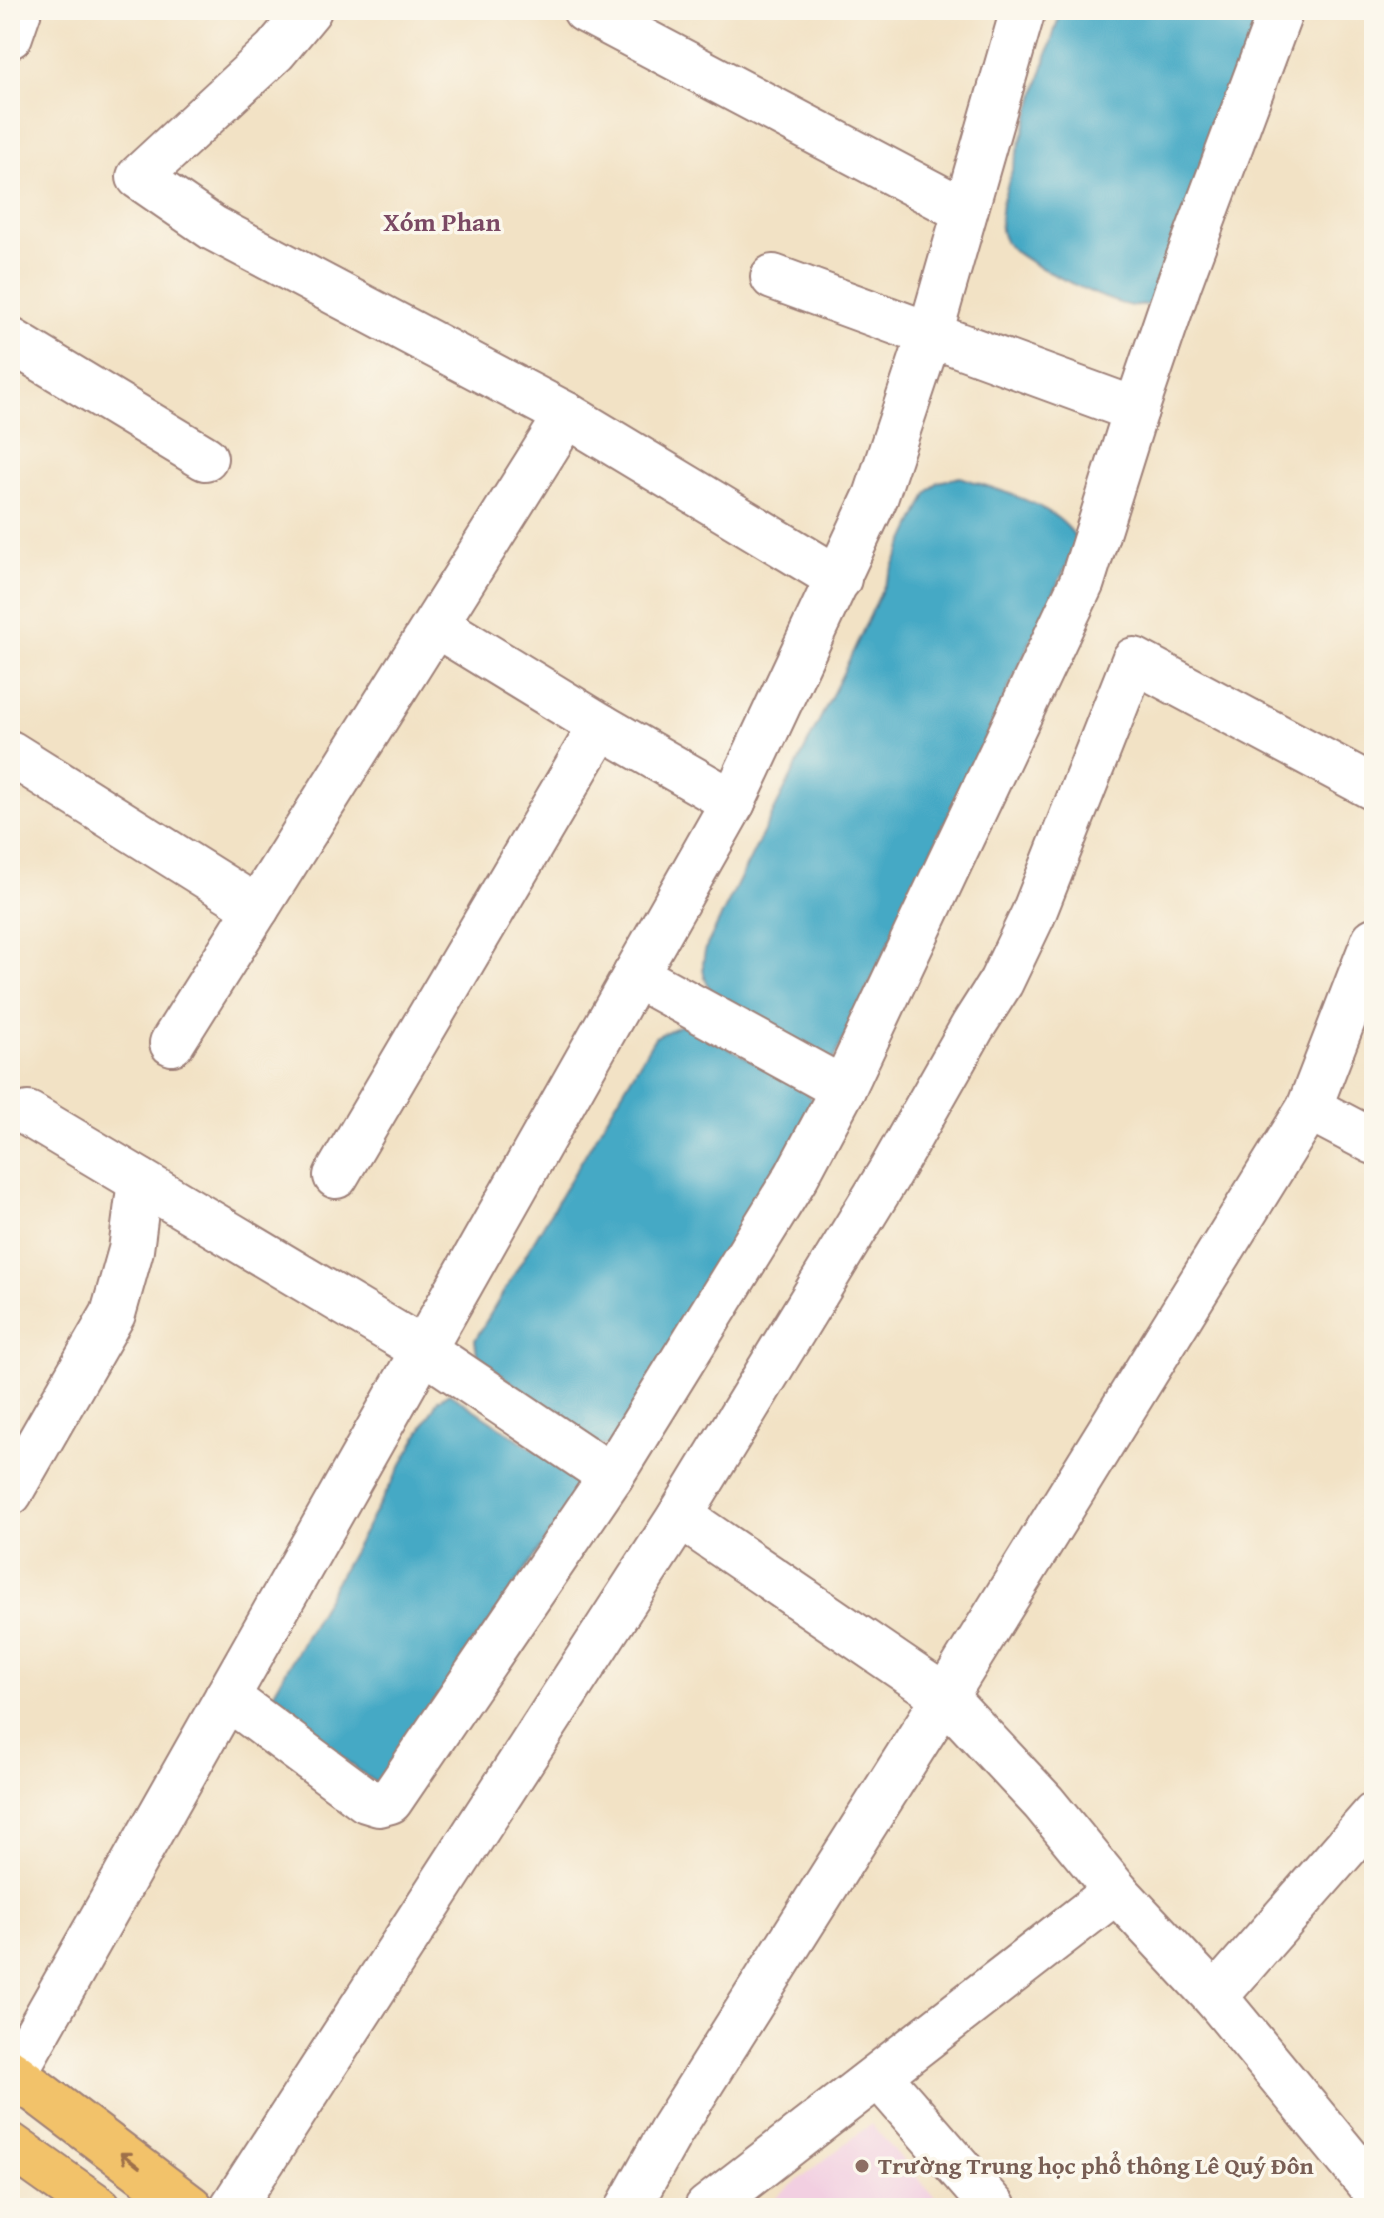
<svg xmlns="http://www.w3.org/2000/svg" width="1384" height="2218" font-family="'Gentium Book Plus',serif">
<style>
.built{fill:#f2cfe1}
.water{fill:#45a9c5;stroke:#486478;stroke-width:2}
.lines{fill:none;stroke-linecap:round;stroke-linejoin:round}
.minor-casing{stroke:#9e8078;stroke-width:48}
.major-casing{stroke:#9e8078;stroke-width:48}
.minor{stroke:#fff;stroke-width:44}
.major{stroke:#f2c26a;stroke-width:44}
.oneway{stroke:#9e704a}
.education-dot{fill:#8d6e63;stroke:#fbf7ec;stroke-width:3}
.labels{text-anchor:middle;stroke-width:7;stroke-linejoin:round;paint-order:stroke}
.education-label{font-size:24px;font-weight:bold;fill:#785e54;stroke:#fbf7ec;text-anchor:start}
.neighbourhood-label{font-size:26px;font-weight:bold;fill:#7b4964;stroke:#fbf7ec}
</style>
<rect width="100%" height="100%" fill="#fbf7ec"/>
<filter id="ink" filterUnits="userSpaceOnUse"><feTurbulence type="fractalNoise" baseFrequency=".0125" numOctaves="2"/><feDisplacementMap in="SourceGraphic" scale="16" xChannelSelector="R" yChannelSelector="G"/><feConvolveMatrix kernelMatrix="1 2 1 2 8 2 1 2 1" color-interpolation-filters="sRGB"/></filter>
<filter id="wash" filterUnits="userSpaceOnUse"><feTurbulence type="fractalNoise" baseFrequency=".006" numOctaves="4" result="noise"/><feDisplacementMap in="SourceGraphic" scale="32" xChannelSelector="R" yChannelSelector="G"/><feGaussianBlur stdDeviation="1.8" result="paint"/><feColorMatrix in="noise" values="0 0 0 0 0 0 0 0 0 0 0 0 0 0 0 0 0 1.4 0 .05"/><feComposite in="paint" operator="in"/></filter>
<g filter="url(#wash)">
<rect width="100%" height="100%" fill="#f2e2c5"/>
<path class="built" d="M871,2124L945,2208H762Z"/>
<g class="water">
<path d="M1061,10H1274L1151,304C1144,305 1139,307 1132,306C1107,302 1025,264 1008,245C998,234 1000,217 1002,203Z"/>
<path d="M960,477C1000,492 1056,502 1078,541L833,1061L712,992C701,976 701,963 707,945L842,675L928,492L938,482Z"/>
<path d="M681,1025L694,1028L805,1091L812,1099L814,1107L610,1446L591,1445L477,1355L475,1340L655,1037Z"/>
<path d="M449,1393L578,1479L582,1486L379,1786L269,1701L438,1400Z"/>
</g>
</g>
<g filter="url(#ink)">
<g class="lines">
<defs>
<g id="minor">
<path d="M309,10L275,51L139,177L213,228L567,415L839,579"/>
<path d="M585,10L965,211"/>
<path d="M10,36L19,10"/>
<path d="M773,277L1136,410"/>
<path d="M10,340L205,458"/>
<path d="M436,625L601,726L733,802"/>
<path d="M10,753L257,908"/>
<path d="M635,975L843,1089"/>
<path d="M172,1043L567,415"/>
<path d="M1309,1108L1374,1142"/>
<path d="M28,1114L425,1351L611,1476"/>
<path d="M336,1176L601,726"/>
<path d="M10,1493L113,1314L131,1250L140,1181"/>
<path d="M680,1516L945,1697L1044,1803L1116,1891L1215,1997L1374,2190"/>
<path d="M227,1697L366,1800L379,1804L390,1801L611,1476L796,1177L843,1089L1082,582L1136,410L1180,281L1281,10"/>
<path d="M1215,1997L1374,1815"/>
<path d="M14,2074L733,802L876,496L930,334L1023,10"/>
<path d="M879,2076L994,2208"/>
<path d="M232,2208L680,1516L890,1172L973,1026L1001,982L1033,915L1134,660L1374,788"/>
<path d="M628,2208L671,2131L945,1697L1309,1108L1374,940"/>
<path d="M707,2208L1116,1891"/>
</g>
<g id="major">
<path d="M10,2071L191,2208"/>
<path d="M10,2145L99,2208"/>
</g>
</defs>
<use href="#minor" class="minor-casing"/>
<use href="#major" class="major-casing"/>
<use href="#minor" class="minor"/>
<use href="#major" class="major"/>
</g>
<defs><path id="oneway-shaft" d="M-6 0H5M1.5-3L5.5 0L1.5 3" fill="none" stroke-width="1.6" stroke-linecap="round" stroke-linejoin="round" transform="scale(2)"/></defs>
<use class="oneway" href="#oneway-shaft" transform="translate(130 2160) rotate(-142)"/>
</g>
<circle class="education-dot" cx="862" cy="2166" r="8"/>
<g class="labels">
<g class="education-label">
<text x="878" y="2174">Trường Trung học phổ thông Lê Quý Đôn</text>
</g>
<g class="neighbourhood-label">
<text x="442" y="231">Xóm Phan</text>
</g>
</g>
<rect width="1384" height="2218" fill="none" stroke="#fbf7ec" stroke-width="40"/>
</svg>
